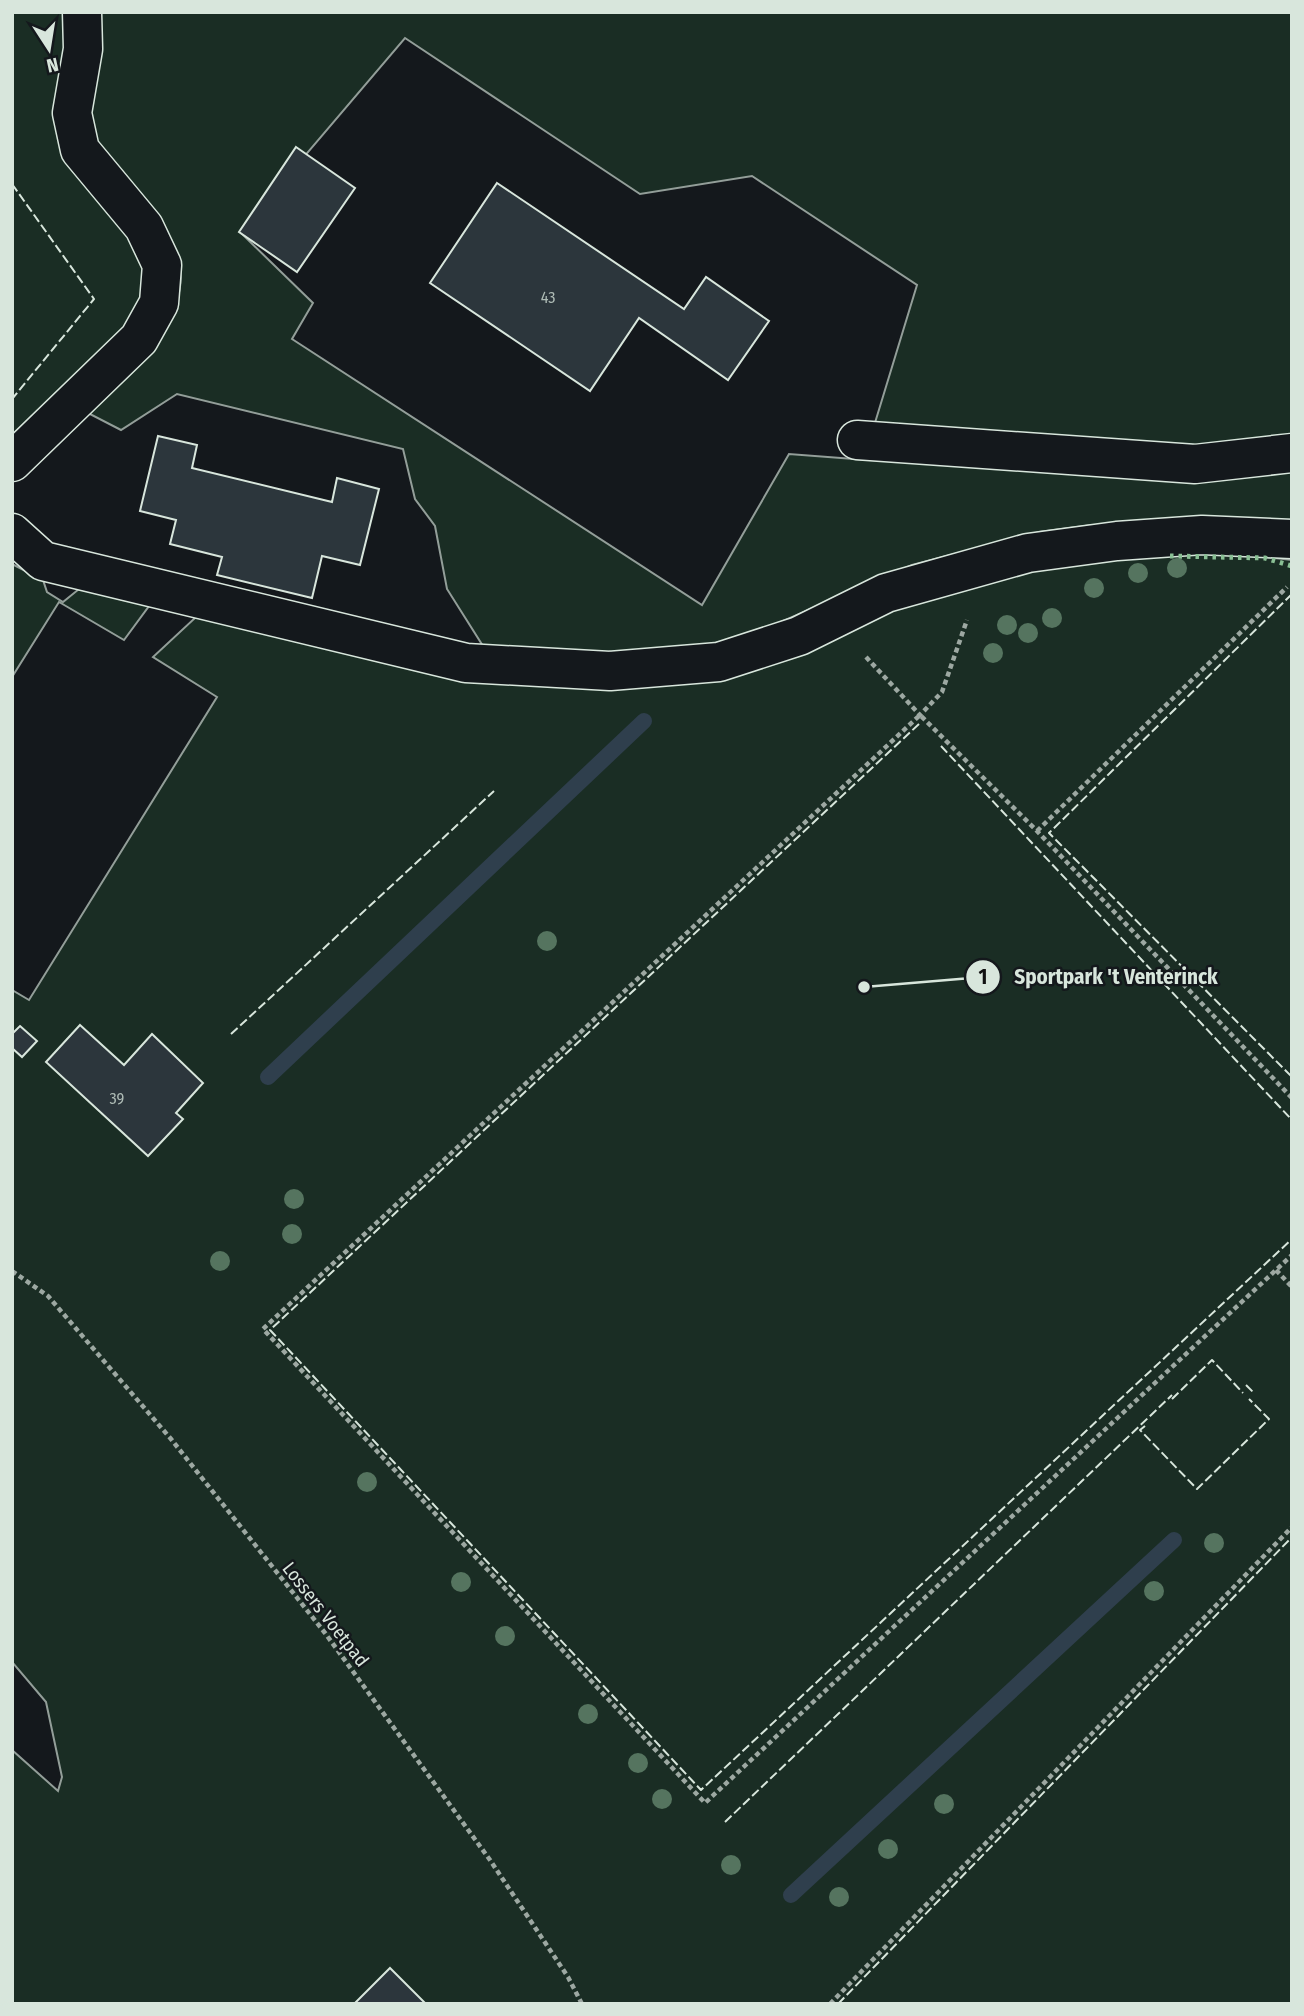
<svg xmlns="http://www.w3.org/2000/svg" width="1304" height="2016" font-family="'Fira Sans Condensed',sans-serif">
<style>
.green{fill:#1a2d24;stroke:#939e99;stroke-width:2}
.lines{fill:none;stroke-linecap:round;stroke-linejoin:round}
.stream{stroke:#2f3f4d;stroke-width:16}
.building{fill:#2c363c;stroke:#d8e6dc;stroke-width:2}
.minor-casing{stroke:#d8e6dc;stroke-width:41}
.path{stroke:#9da8a2;stroke-width:4.5;stroke-dasharray:5 3.5;stroke-linecap:butt}
.minor{stroke:#14181c;stroke-width:38}
.hedge{stroke:#8ac095;stroke-width:5;stroke-dasharray:3.5 5;stroke-linecap:butt}
.fence{stroke:#d8e6dc;stroke-width:2;stroke-dasharray:9 3.5;stroke-linecap:butt}
.tree{fill:#55745f}
.labels{text-anchor:middle;stroke-width:5;stroke-linejoin:round;paint-order:stroke}
.number-label{font-size:16px;fill:#adbab4}
.street-label{font-size:19px;fill:#d8e6dc;stroke:#14181c}
.leader{fill:none;stroke:#d8e6dc;stroke-width:2.5}
.callout-dot{fill:#d8e6dc;stroke:#14181c;stroke-width:2.5}
.mark-label{font-size:21px;text-anchor:middle;font-weight:bold;fill:#111}
.callout-label{font-size:21px;text-anchor:middle;font-weight:bold;fill:#d8e6dc;stroke:#14181c;stroke-width:5;stroke-linejoin:round;paint-order:stroke}
</style>
<rect width="100%" height="100%" fill="#14181c"/>
<g class="green">
<path d="M12,12H74L60,97L133,228L148,269L140,311L12,447Z"/>
<path d="M99,12H1292V444L1224,452L874,426L917,285L752,176L640,194L405,38L240,232L313,303L292,339L702,605L789,454L867,460L1292,467V526L1092,525L1039,532L912,565L746,637L710,644L603,655L483,646L447,589L435,526L415,499L403,449L177,394L121,430L84,411C148,344 230,293 143,202C123,181 97,158 88,130C84,116 97,33 99,12Z"/>
<path d="M1211,551L1292,560V2004H12V1750L58,1791L62,1777L46,1702L12,1662V990L29,1000L217,697L153,657L196,617L578,684L881,611L1020,569Z"/>
<path d="M12,564L43,580L47,592L63,602L79,589L149,606L124,640L59,602L12,677Z"/>
</g>
<g class="lines">
<g class="stream">
<path d="M268,1077L644,721"/>
<path d="M791,1895L1174,1540"/>
</g>
</g>
<g class="building">
<path d="M296,147L355,188L297,272L239,232Z"/>
<path d="M497,183L684,309L706,277L769,321L728,380L639,318L590,391L430,283Z"/>
<path d="M158,436L197,445L192,468L332,502L337,478L379,489L360,565L322,556L312,598L217,575L222,557L170,544L176,520L140,511Z"/>
<path d="M80,1025L124,1065L152,1034L203,1083L176,1113L183,1119L148,1156L46,1062Z"/>
<path d="M20,1026L37,1041L22,1057L12,1048V1034Z"/>
<path d="M390,1968L426,2004H354Z"/>
</g>
<g class="lines">
<defs>
<g id="minor">
<path d="M857,440L1195,464L1292,453"/>
<path d="M12,462L139,339L159,303L162,265L144,227L80,150L72,113L83,49L82,12"/>
<path d="M12,533L43,561L466,663L610,671L719,662L799,636L886,593L1028,553L1117,541L1202,535L1292,539"/>
</g>
</defs>
<use href="#minor" class="minor-casing"/>
<g class="path">
<path d="M866,657L920,715L942,692L967,620"/>
<path d="M1037,831L1287,587"/>
<path d="M1292,1098L1037,831L920,715L263,1329L705,1803L1292,1255"/>
<path d="M1276,1270L1292,1287"/>
<path d="M12,1271L48,1296L171,1439L325,1633L490,1860L568,1977L582,2004"/>
<path d="M830,2004L1292,1527"/>
</g>
<use href="#minor" class="minor"/>
<path class="hedge" d="M1170,556L1265,558L1292,566"/>
<g class="fence">
<path d="M12,184L94,299L12,399"/>
<path d="M1292,594L1049,833L1292,1077"/>
<path d="M919,724L270,1330L701,1790L1292,1239"/>
<path d="M941,746L1292,1120"/>
<path d="M231,1034L494,791"/>
<path d="M1246,1385L1254,1393"/>
<path d="M1172,1399L1212,1360L1243,1393"/>
<path d="M1145,1426L1140,1430L1197,1489L1269,1419L1249,1399"/>
<path d="M725,1822L1172,1395"/>
<path d="M838,2004L1292,1537"/>
</g>
</g>
<g class="tree">
<circle cx="1177" cy="568" r="10"/>
<circle cx="1138" cy="573" r="10"/>
<circle cx="1094" cy="588" r="10"/>
<circle cx="1052" cy="618" r="10"/>
<circle cx="1007" cy="625" r="10"/>
<circle cx="1028" cy="633" r="10"/>
<circle cx="993" cy="653" r="10"/>
<circle cx="547" cy="941" r="10"/>
<circle cx="294" cy="1199" r="10"/>
<circle cx="292" cy="1234" r="10"/>
<circle cx="220" cy="1261" r="10"/>
<circle cx="367" cy="1482" r="10"/>
<circle cx="1214" cy="1543" r="10"/>
<circle cx="461" cy="1582" r="10"/>
<circle cx="1154" cy="1591" r="10"/>
<circle cx="505" cy="1636" r="10"/>
<circle cx="588" cy="1714" r="10"/>
<circle cx="638" cy="1763" r="10"/>
<circle cx="662" cy="1799" r="10"/>
<circle cx="944" cy="1804" r="10"/>
<circle cx="888" cy="1849" r="10"/>
<circle cx="731" cy="1865" r="10"/>
<circle cx="839" cy="1897" r="10"/>
</g>
<g class="labels">
<g class="number-label">
<text x="548" y="303">43</text>
<text x="117" y="1104">39</text>
</g>
<g class="street-label">
<text transform="translate(326 1614) rotate(52)" y="7">Lossers Voetpad</text>
</g>
</g>
<path class="leader" d="M864 987L983 977"/>
<g class="callout-dot">
<circle cx="864" cy="987" r="7"/>
<circle cx="983" cy="977" r="18"/>
</g>
<g class="mark-label">
<text x="983" y="984">1</text>
</g>
<g class="callout-label">
<text x="1116" y="984">Sportpark 't Venterinck</text>
</g>
<rect width="1304" height="2016" fill="none" stroke="#d8e6dc" stroke-width="28"/>
<g transform="translate(49 49) rotate(168)" stroke="#14181c" stroke-width="5" paint-order="stroke">
<path d="M0-5L12 26L0 18L-12 26Z" fill="#d8e6dc"/>
<text y="-10" font-size="19" font-weight="bold" text-anchor="middle" fill="#d8e6dc">N</text>
</g>
</svg>
